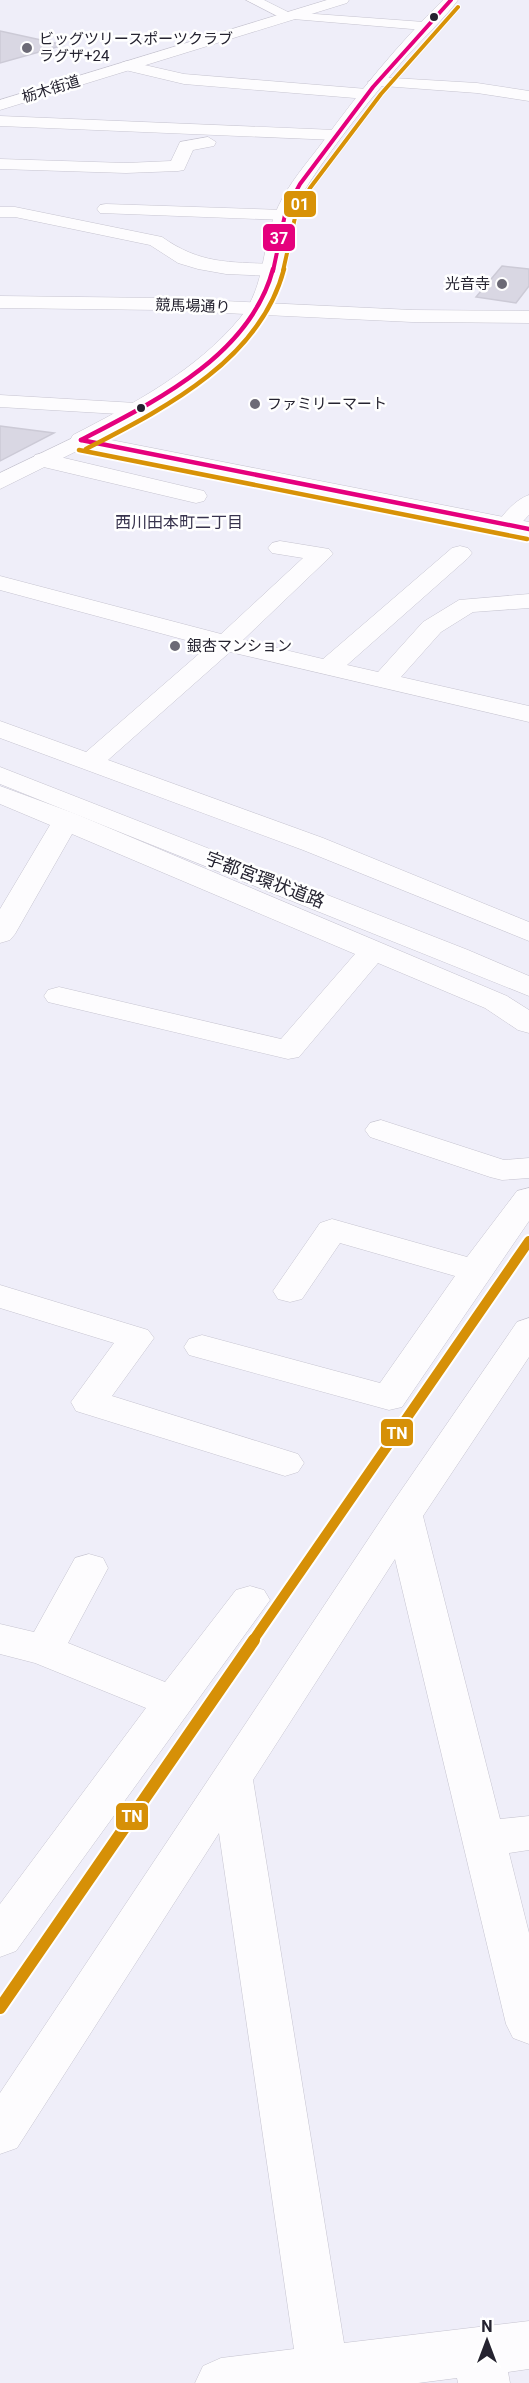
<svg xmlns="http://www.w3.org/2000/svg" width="529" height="2383" font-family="Roboto,'Noto Sans JP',sans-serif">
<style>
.building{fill:#d9d7e3;stroke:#cccad6;stroke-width:1.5}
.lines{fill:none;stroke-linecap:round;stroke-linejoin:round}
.minor-casing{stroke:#c6c4d0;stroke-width:1}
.tertiary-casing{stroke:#c6c4d0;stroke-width:1}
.secondary-casing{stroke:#c6c4d0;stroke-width:1}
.primary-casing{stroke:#c6c4d0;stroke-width:1}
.trunk-casing{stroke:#c6c4d0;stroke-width:1}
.minor{fill:#fdfcfe;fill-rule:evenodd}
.tertiary{fill:#fdfcfe;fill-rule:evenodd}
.secondary{fill:#fdfcfe;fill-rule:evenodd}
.primary{fill:#fdfcfe;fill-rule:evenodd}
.trunk{fill:#fdfcfe;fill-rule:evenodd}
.bus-1-far1-casing{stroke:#fff;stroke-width:6}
.bus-1-casing{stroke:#fff;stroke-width:8}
.bus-2-far1-casing{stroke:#fff;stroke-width:6}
.bus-2-casing{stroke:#fff;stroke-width:8}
.bus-1-far1{stroke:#e5007d;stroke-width:4}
.bus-1{stroke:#e5007d;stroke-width:4.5}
.bus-2-far1{stroke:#d89207;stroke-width:4}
.bus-2{stroke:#d89207;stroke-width:4.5}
.rail-1-far1-casing{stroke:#fff;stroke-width:14}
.rail-1-casing{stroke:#fff;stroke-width:16}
.rail-1-far1{stroke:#d69007;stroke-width:10}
.rail-1{stroke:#d69007;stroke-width:12}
.bus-dot{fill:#252330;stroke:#fff;stroke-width:2}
.poi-dot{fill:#6c6a76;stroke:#fff;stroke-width:2}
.labels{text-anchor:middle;stroke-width:5;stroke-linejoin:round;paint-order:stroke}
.far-poi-label{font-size:15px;fill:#252330;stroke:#fff;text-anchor:start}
.far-street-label{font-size:15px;fill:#252330;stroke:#fff}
.far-neighbourhood-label{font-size:16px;fill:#38334e;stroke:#fff}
.street-label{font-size:18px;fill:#252330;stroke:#fff}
.line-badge{stroke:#fff;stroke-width:2}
.badge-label{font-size:16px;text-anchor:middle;font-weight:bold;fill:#fff}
</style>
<rect width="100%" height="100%" fill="#efeef9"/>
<g class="building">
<path d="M0,31L64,45L0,63Z"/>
<path d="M502,266L529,269V286L516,303L476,297Z"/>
<path d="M0,426L54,433L0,461Z"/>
</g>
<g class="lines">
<defs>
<g id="minor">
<path d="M246,0H264L288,12L424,22L431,26L424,30L293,19L287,21Z"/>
<path d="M127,61L184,74L367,89L375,94L367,99L184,84L121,69L119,66L121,63Z"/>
<path d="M376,77L477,83L529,91V101L477,93L370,85L368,82Z"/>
<path d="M0,116L335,130L343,135L335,140L0,126Z"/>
<path d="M208,137L216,142L214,146L193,150L184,170L178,171L126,173L0,169V159L126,163L171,161L180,142Z"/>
<path d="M106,204L284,210L290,211L293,215L290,219L284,220L100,213L97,209L100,205Z"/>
<path d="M0,207H15L162,237C200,264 229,262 273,264L280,266L282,270L280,274L273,276L226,274L198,269L178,263L150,245L15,217H0Z"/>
<path d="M0,395L136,403L143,405L146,409L143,413L136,415L0,407Z"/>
<path d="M43,453L204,491L207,496L204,501L196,503L35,465L32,460L35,455Z"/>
<path d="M529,495V515C519,525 514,534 499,530L496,525C503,514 516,499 529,495Z"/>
<path d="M280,541L329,549L333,554L243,640L323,659L452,548L460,546L468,548L472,553L468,558L347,665L378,672L423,622L459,600L529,594V608L473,612L441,632L401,677L529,706V722L230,652L108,760L323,838L529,922V941L303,850L0,738V721L86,752L208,646L0,590V576L221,634L303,558L272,553L268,548L272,543Z"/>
<path d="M0,786L76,814L507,996L529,1010V1033L518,1030L485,1008L378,963L299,1057L288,1059L48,1002L44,996L48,990L59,987L281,1039L355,954L72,834L15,934L10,940L0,943V909L50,825L0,804Z"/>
<path d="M381,1120L504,1160L529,1158V1178L502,1180L490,1177L370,1137L365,1130L370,1123Z"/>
<path d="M529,1188V1221L402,1407L389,1410L189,1355L184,1347L189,1339L202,1335L380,1383L455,1276L340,1243L302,1299L290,1302L278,1299L273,1291L320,1223L332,1219L467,1257L517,1191Z"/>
<path d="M0,1285L148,1330L154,1338L112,1396L298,1454L304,1463L298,1472L285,1476L76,1411L71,1402L114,1343L0,1308Z"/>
<path d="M529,1318V1357L423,1516L500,1819L529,1816V1850L509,1853L529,1933V2044L513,2038L506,2024L395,1559L253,1780L344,2343L529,2321V2369L508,2372L510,2383H458L457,2378L418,2383H195L203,2366L221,2358L294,2349L219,1833L17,2148L0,2154V2093L391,1505L517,1322Z"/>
<path d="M89,1554L103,1558L108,1568L68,1643L165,1682L236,1590L250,1586L264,1590L270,1600L16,1951L0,1957V1904L146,1708L35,1663L0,1654V1624L34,1632L75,1558Z"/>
</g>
<g id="tertiary">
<path d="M0,296L161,298L412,310L529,311V323L412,322L161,310L0,308Z"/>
<path d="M81,434L89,435L92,440L89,445L0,489V473Z"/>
</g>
<path id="secondary" d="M443,0H458C443,20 423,38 406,57C372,97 338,139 309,183C285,220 292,245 279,282C252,357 168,402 101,438L529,522V536L73,445L70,440L73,435C133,404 196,371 240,318C267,285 261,243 278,207C289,183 307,163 322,143C359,92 398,44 443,0Z"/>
<path id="primary" d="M327,0H349L347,3L0,110V100Z"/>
<path id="trunk" d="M0,767L468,950L529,976V996L0,784Z"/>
</defs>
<use href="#minor" class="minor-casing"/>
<use href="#tertiary" class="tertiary-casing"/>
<use href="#secondary" class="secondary-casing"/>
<use href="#primary" class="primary-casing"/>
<use href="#trunk" class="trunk-casing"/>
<use href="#minor" class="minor"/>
<use href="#tertiary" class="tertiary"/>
<use href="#secondary" class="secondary"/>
<use href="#primary" class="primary"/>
<use href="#trunk" class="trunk"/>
<defs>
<path id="bus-1-far1" d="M273,271L286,210L300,184L373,87L451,0"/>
<g id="bus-1">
<path d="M81,440C154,402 250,356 273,269"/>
<path d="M81,440L529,529"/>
</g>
<path id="bus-2-far1" d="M283,271L296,213L310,188L381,94L458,7"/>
<g id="bus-2">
<path d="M86,449C163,409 260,361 284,269"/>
<path d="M79,450L527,539"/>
</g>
</defs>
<use href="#bus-1-far1" class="bus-1-far1-casing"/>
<use href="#bus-1" class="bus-1-casing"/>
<use href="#bus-2-far1" class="bus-2-far1-casing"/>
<use href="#bus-2" class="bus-2-casing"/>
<use href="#bus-1-far1" class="bus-1-far1"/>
<use href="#bus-1" class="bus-1"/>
<use href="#bus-2-far1" class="bus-2-far1"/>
<use href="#bus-2" class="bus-2"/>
<defs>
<path id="rail-1-far1" d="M252,1642L529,1241"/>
<path id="rail-1" d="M0,2008L254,1640"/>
</defs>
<use href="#rail-1-far1" class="rail-1-far1-casing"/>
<use href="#rail-1" class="rail-1-casing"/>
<use href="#rail-1-far1" class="rail-1-far1"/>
<use href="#rail-1" class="rail-1"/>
</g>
<g class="bus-dot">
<circle cx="434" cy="17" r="5"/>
<circle cx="141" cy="408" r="5"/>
</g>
<g class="poi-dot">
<circle cx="27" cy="48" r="6"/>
<circle cx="502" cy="284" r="6"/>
<circle cx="255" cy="404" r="6"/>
<circle cx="175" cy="646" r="6"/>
</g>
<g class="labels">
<g class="far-poi-label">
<text x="39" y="44">ビッグツリースポーツクラブ<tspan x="39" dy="17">ラグザ+24</tspan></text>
<text x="490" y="289" text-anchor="end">光音寺</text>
<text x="267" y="409">ファミリーマート</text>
<text x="187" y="651">銀杏マンション</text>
</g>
<g class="far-street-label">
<text transform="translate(51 89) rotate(-17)" y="5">栃木街道</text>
<text transform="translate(193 306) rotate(2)" y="5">競馬場通り</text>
</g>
<g class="far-neighbourhood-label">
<text x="179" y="528">西川田本町二丁目</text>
</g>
<g class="street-label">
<text transform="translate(265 880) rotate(21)" y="6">宇都宮環状道路</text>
</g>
</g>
<g class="line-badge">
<rect x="283" y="190" width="34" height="28" rx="6" fill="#d89207"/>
<rect x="262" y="223" width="34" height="29" rx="6" fill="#e5007d"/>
<rect x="380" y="1418" width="34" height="29" rx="6" fill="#d69007"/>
<rect x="115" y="1802" width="34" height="29" rx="6" fill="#d69007"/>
</g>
<g class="badge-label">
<text x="300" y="210">01</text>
<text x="279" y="244">37</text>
<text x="397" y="1439">TN</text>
<text x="132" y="1822">TN</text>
</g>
<g transform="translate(487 2341)" stroke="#ffffff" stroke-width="4.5" paint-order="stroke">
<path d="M0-4.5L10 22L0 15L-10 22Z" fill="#252330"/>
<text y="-9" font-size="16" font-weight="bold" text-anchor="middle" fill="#252330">N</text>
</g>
</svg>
